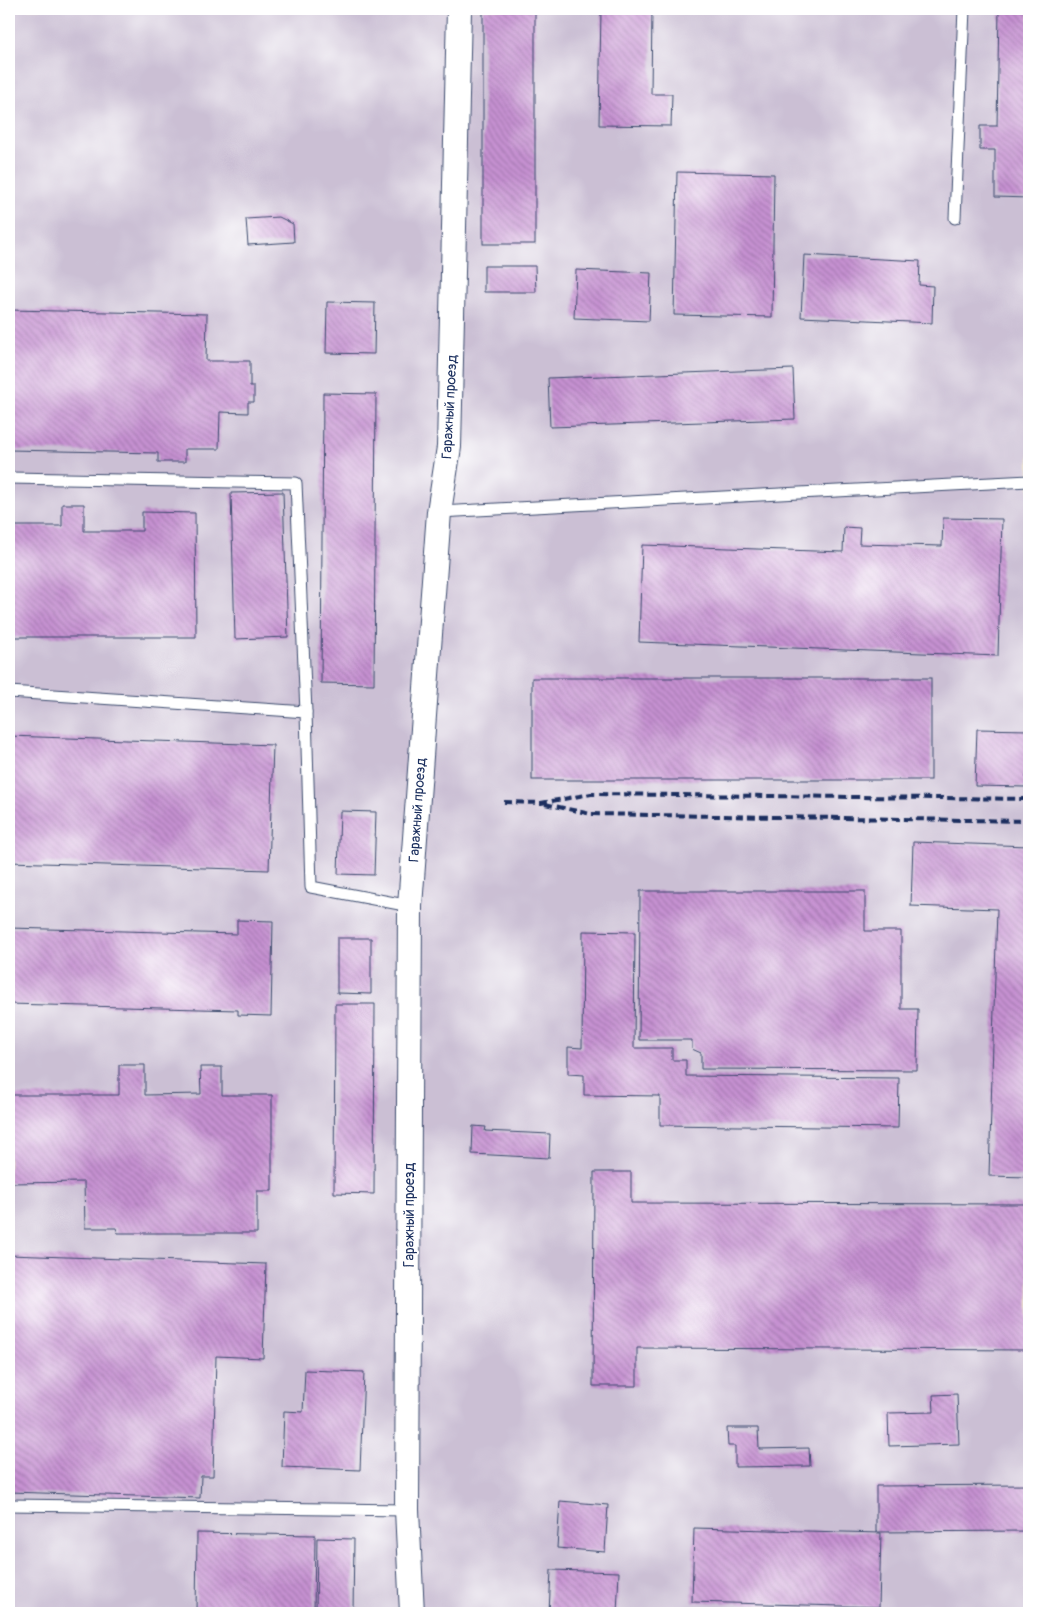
<svg xmlns="http://www.w3.org/2000/svg" width="1038" height="1622" font-family="Pangolin,sans-serif">
<style>
.industrial{fill:#cbbfd4}
.building{fill:url(#building-back-hatch)}
.lines{fill:none;stroke-linecap:round;stroke-linejoin:round}
.service-casing{stroke:#3a496c;stroke-width:13}
.minor-casing{stroke:#3a496c;stroke-width:26}
.service{stroke:#fff;stroke-width:11}
.minor{stroke:#fff;stroke-width:24}
.rail{stroke:#1b2f5e;stroke-width:4;stroke-dasharray:8 4;stroke-linecap:butt}
.labels{text-anchor:middle;stroke-width:4;stroke-linejoin:round;paint-order:stroke}
.street-label{font-size:14px;fill:#1b2f5e;stroke:#fff}
</style>
<defs>
<pattern id="building-back-hatch" width="6" height="6" patternUnits="userSpaceOnUse" patternTransform="scale(1.25)"><rect width="6" height="6" fill="#c691d1"/><path d="M-1 5l2 2M0 0l6 6M5-1l2 2" fill="none" stroke="#a077ad"/></pattern>
</defs>
<rect width="100%" height="100%" fill="#fff"/>
<filter id="ink" filterUnits="userSpaceOnUse"><feTurbulence type="fractalNoise" baseFrequency=".02" numOctaves="2"/><feDisplacementMap in="SourceGraphic" scale="10" xChannelSelector="R" yChannelSelector="G"/><feConvolveMatrix kernelMatrix="1 2 1 2 8 2 1 2 1" color-interpolation-filters="sRGB"/></filter>
<filter id="wash" filterUnits="userSpaceOnUse"><feTurbulence type="fractalNoise" baseFrequency=".0096" numOctaves="4" result="noise"/><feDisplacementMap in="SourceGraphic" scale="20" xChannelSelector="R" yChannelSelector="G"/><feGaussianBlur stdDeviation="1.12" result="paint"/><feColorMatrix in="noise" values="0 0 0 0 0 0 0 0 0 0 0 0 0 0 0 0 0 1.4 0 .05"/><feComposite in="paint" operator="in"/></filter>
<g filter="url(#wash)">
<rect width="100%" height="100%" fill="#eadeba"/>
<rect class="industrial" x="9" y="9" width="1020" height="1604"/>
<g id="blocks">
<g class="building">
<rect x="483" y="9" width="52" height="235"/>
<path d="M601,9H652L651,94H672L671,126L599,125Z"/>
<path d="M999,9H1029V198L995,197V150H980V126H997Z"/>
<path d="M677,172L774,174L772,317L674,315Z"/>
<path d="M279,217L293,224L294,242L248,245L246,219Z"/>
<path d="M804,255L920,261L919,285L933,286L932,323L801,317Z"/>
<path d="M484,266H535L536,292H484Z"/>
<path d="M576,270L651,273L649,321L574,318Z"/>
<path d="M327,302L375,303L374,354L326,353Z"/>
<path d="M9,310L207,314L206,361H250V387H254V402H248V413L220,412L219,449H185V462H158V453L9,450Z"/>
<path d="M793,369L795,419L550,427L548,378Z"/>
<path d="M323,393L376,394L374,684L321,683Z"/>
<path d="M283,492L288,637L235,639L231,493Z"/>
<path d="M62,504H84V531H142V512L195,513L196,637H9V526H62Z"/>
<path d="M943,518L1002,519L998,656L639,642L642,545L843,552L844,527L860,528L859,544L942,546Z"/>
<rect x="532" y="678" width="399" height="102"/>
<path d="M977,729L1029,730V776H1026V787L975,786Z"/>
<path d="M9,736L273,745L269,870L9,862Z"/>
<path d="M340,811L376,812L374,875L338,874Z"/>
<path d="M913,842L1029,846V1177L989,1176L997,909L911,906Z"/>
<path d="M640,891H865V931H901V1009H918L917,1070L701,1069V1053L692,1049V1040H639Z"/>
<path d="M237,920L273,921L271,1016L238,1015V1010L9,1004V928L237,934Z"/>
<path d="M583,931L635,932L634,1048H672V1060H686V1076L899,1078L898,1128L660,1125V1096L584,1095V1075L568,1074V1047L582,1048Z"/>
<path d="M337,938H371V994L337,993Z"/>
<path d="M335,1004H375L374,1194L334,1193Z"/>
<path d="M119,1065H145V1095L201,1094L200,1067H222V1095H272V1191H257V1233H118L116,1228H85L84,1182L9,1183V1095H119Z"/>
<path d="M473,1126L486,1127L485,1131L550,1134L549,1158L472,1154Z"/>
<path d="M594,1172H631V1203L1029,1204V1350L637,1348V1386H593Z"/>
<path d="M9,1255L266,1264L263,1358L216,1356L213,1476H201L200,1498L9,1492Z"/>
<path d="M305,1370L364,1372L360,1470L282,1467L284,1411L303,1412Z"/>
<path d="M957,1394L959,1444L889,1446L888,1413L934,1412L933,1395Z"/>
<path d="M727,1428H758L759,1449L809,1448L810,1466L735,1467V1446H728Z"/>
<path d="M1029,1485V1531L876,1532V1486Z"/>
<path d="M560,1501L608,1505L605,1552L557,1548Z"/>
<path d="M694,1528L881,1533L879,1607L692,1602Z"/>
<path d="M197,1533L315,1535L314,1613H196Z"/>
<path d="M317,1538L354,1539L353,1613H316Z"/>
<path d="M551,1570L619,1572L617,1613H549Z"/>
</g>
</g>
</g>
<g filter="url(#ink)">
<use href="#blocks" fill-opacity="0" stroke="#3a496c" stroke-width="1"/>
<g class="lines">
<defs>
<g id="service">
<path d="M955,218L964,9"/>
<path d="M9,478L296,483L306,712"/>
<path d="M439,512L1029,481"/>
<path d="M9,692L306,712L311,887L410,906"/>
<path d="M9,1505L407,1510"/>
</g>
<path id="minor" d="M412,1613L407,1510L410,906L439,512L449,447L459,9"/>
</defs>
<use href="#service" class="service-casing"/>
<use href="#minor" class="minor-casing"/>
<use href="#service" class="service"/>
<use href="#minor" class="minor"/>
<g class="rail">
<path d="M504,802L541,803L591,794L1029,799"/>
<path d="M545,804L591,814L1029,821"/>
</g>
</g>
</g>
<g class="labels">
<g class="street-label">
<text transform="translate(449 407) rotate(-87)" y="5">Гаражный проезд</text>
<text transform="translate(417 810) rotate(-86)" y="5">Гаражный проезд</text>
<text transform="translate(409 1215) rotate(-90)" y="5">Гаражный проезд</text>
</g>
</g>
<rect width="1038" height="1622" fill="none" stroke="#fff" stroke-width="30"/>
</svg>
